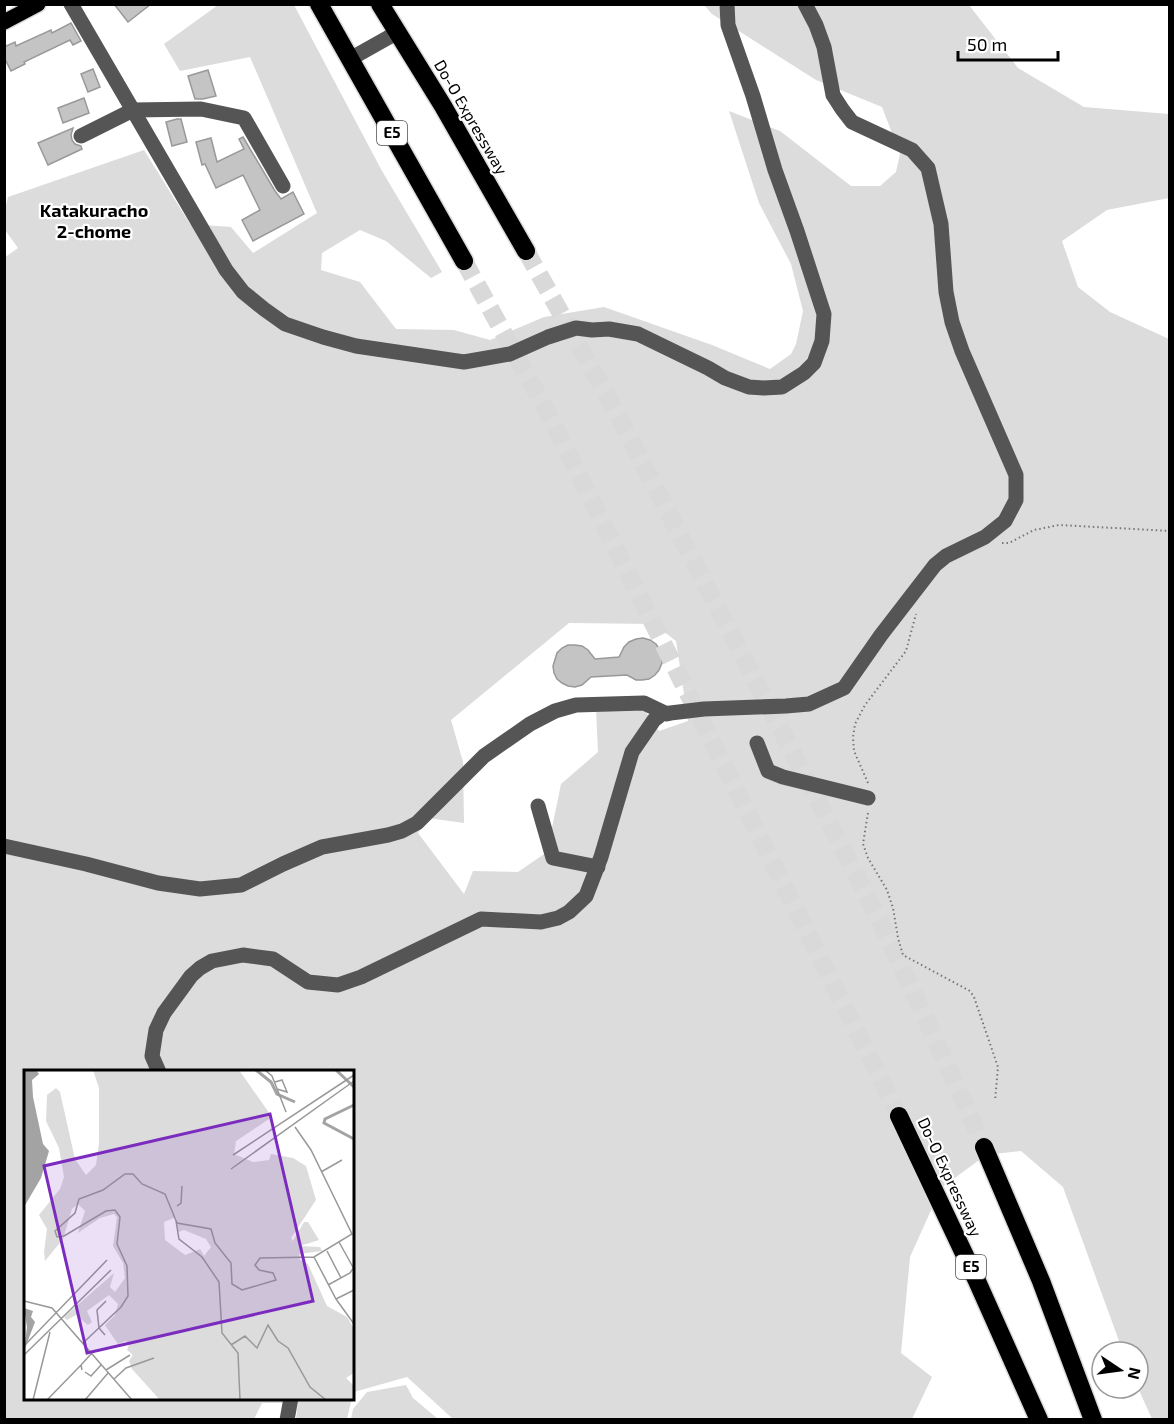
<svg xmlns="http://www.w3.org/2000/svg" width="1174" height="1424" font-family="'Exo 2',sans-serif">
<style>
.green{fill:#dcdcdc;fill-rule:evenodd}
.building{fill:#c4c4c4;stroke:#999;stroke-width:1.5}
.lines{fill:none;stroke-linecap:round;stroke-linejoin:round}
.highway-tunnel{stroke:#d9d9d9;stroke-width:18;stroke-dasharray:18 9;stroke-linecap:butt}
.major-casing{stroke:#dbdbdb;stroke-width:18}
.highway-casing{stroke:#dbdbdb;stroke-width:21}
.path{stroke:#777;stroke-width:2;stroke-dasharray:1.5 3;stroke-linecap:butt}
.minor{stroke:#555;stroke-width:15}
.major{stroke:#000;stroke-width:15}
.highway{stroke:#000;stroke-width:18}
.labels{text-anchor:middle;stroke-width:4.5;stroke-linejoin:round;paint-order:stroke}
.shield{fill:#fff;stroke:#4c4c4c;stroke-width:1.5}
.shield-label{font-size:15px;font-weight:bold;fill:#000}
.street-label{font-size:16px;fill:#000;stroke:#fff}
.neighbourhood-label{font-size:18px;font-weight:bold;fill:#000;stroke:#fff}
.inset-river{fill:none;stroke:#a3a3a3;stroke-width:3}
.inset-road{fill:none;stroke:#999;stroke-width:1.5}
.view{fill:#7b2cbf;fill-opacity:0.15;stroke:#7b2cbf;stroke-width:3}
.inset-edge{fill:none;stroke:#000;stroke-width:3}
</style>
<rect width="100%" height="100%" fill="#fff"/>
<g class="green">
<path d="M218,5H294L382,171L442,272L431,278L386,241L360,230L322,253L321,270L360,282L396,329L454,330L490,340L544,317L604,307L712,345L770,369L791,354L796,344L803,311L791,264L759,203L729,111L780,131L851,186H880L896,172L900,154L882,107L816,80L712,14L704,5H969L1018,68L1084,107L1169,114V198L1107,210L1062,241L1078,287L1110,312L1169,339V1419H1152L1138,1388V1352H1123L1063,1187L1021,1151L986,1155L941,1188L910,1257L901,1353L932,1377L912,1419H453L407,1377L354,1392L352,1398V1072H26V1398H352L347,1419H296L298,1403H262L254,1419H5L4,258L18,248L5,230V209L8,197L144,150L190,224L231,227L253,253L317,213L250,57L180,71L164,44ZM569,623L654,624L676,641L688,721L659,731L643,708L596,709L598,752L561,784L547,852L518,872L473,871L464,894L418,833L428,818L464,823L463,762L451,720Z"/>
<path d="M406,1385L413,1398L438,1419H351L353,1409L367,1392Z"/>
</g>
<g class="building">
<path d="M114,4H151L128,22Z"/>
<path d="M71,23L81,41L73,45L70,40L24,62L25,64L11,71L4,57V47L15,42L16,46L51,30L52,33Z"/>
<path d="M93,69L100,87L88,92L81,74Z"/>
<path d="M208,70L216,96L203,99H195L188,76Z"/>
<path d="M84,98L89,113L63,123L58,108Z"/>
<path d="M177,119H181L187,142L172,146L166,122Z"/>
<path d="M73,128L71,135L72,140L75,144L81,146L82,149L48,165L38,143Z"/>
<path d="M243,137L275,191L281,199L293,192L304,214L253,241L242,220L260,210L243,175L216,188L205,164L202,165L196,142L211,138L217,162L244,149L239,139Z"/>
<path d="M643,638L650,640L656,644L660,650L662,656V663L659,670L655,675L649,679L642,680H636L627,675L591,677L582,685L575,687L568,686L562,683L557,679L554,673L553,666L557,653L562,648L568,645H575L582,646L588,650L595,659L619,657L624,647L629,642L636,639Z"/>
</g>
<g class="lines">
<g class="highway-tunnel">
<path d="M526,251L613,406L876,913L927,1021L984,1147"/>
<path d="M464,261L552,421L899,1116"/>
</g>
<defs>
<path id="major" d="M4,22L38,4"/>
<g id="highway">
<path d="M319,4L464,261"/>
<path d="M380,4L443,106L526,251"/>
<path d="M899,1116L977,1281L1039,1420"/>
<path d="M984,1147L1041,1281L1093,1420"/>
</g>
</defs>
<use href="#major" class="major-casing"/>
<use href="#highway" class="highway-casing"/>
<g class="path">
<path d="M1002,543H1009L1034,530L1059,525L1170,531"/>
<path d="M868,783L854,751L853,737L855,724L865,705L906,651L916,614"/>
<path d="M868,813L863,844L868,858L887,890L893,908L898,938L903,955L970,991L974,997L998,1067L995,1101"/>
</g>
<g class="minor">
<path d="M71,4L226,270L243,292L264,309L285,324L323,337L356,346L464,362L510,354L548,337L576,328L592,330L609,329L638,334L708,368L725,378L749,387L764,388L782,387L804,373L814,363L822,341L824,314L797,231L775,170L753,96L728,25L727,4"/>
<path d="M350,59L398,32"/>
<path d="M81,136L133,110L201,109L244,118L283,186"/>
<path d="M757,743L768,771L783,777L868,798"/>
<path d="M538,806L553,858L598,867"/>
<path d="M4,846L86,864L158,883L200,889L241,885L283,864L322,847L388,835L402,831L417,823L484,756L530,724L555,711L576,705L644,703L667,714"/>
<path d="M159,1072L152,1056L156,1030L164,1013L191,976L200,968L212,961L243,955L273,959L308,982L338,985L361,977L481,919L541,922L558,918L569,912L586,896L601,857L632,752L654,720L662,714L704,709L786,706L809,704L844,688L881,635L935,565L946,556L985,537L1005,521L1016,500V475L962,351L952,322L946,292L941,224L928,168L912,150L852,122L842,109L833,95L824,47L816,25L805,4"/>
<path d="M287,1420L291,1398"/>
</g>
<use href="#major" class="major"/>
<use href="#highway" class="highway"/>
</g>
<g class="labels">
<g class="shield">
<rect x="377" y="121" width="30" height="24" rx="4.5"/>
<rect x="956" y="1255" width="30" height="24" rx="4.5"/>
</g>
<g class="shield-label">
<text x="392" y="138">E5</text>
<text x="971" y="1272">E5</text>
</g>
<g class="street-label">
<text transform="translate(471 117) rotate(60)" y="6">Do-O Expressway</text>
<text transform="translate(950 1177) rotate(65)" y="6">Do-O Expressway</text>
</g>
<g class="neighbourhood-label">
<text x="94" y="217">Katakuracho<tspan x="94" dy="21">2-chome</tspan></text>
</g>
</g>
<g transform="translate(24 1070)">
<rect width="330" height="330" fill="#fff"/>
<path d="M69,0H215L248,47L212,71L210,84L229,92L245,90L247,84L269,88L282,96L292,130L267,168L269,171L280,152H284L295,170L276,176L296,177L298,181L275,184L276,190L284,194L303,236L323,247L330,259V303L322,308L330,316V330H136L108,299L105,291L109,285L103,280L105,274L102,271L94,274L81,255L91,245L94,234L85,225L63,241L68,252L64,255L52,245L43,250L40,247L90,203L86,217L91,222L101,208L99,193L89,176L93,147L90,144L76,148L54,163L61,141L54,134L48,139L39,169L21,191L20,182L23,159L15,145L36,119L40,107L35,78L22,51L23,25L32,18L36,22L51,89L62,105L72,95L75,73V18ZM152,147L154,162L160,160L182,169L187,177L180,186L176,179L161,185L141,170L140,152Z" fill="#dcdcdc" fill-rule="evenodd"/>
<path d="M0,0H12L15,4L8,10L9,27L19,74L25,81L17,108L0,137ZM0,238L9,241L7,247L11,252L0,281L3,257Z" fill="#a3a3a3"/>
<path class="inset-river" d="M232,0L247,12L253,24L271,32M312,0L330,17M330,35L301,49L300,53L330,69"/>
<path class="inset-road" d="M241,0L248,6L262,42M251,12L258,10L263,22L253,19M209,85L330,5M207,99L330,11M297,102L318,90M153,136L157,133L158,116M152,151L155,169L178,187L195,212L198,263L214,283L216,330M315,172L330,199M303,181L317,208M290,187L312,229L330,254M304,215L326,203L330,197M312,229L330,220M0,231L28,238L108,330M81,265L75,258L73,240L82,231M59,273L97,237L104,226L103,196L93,174L96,147L91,140L82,141L40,166L33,167L31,161L51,143L55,129L79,120L101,104H109L118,114L141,124L153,153L187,159L191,173L207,193L208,214L218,220L252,210L249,203L235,200L231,195L236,188L290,187L328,164L287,80L271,57M207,275L221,266L233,278L244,255L254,271L264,278L286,317L302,330M0,276L83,190M0,285L87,200M58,300L57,295L68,283M82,300L106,285M61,302L67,306L77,295M90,309L102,298L130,288M9,330L26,262M23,330L57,295M61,330L84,303"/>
<path class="view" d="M246,44L289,231L63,283L20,96Z"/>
<rect width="330" height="330" class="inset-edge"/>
</g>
<rect width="1174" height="1424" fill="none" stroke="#000000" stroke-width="12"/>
<g transform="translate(1120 1370) rotate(103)"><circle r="28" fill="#ffffff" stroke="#999999" stroke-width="1.5"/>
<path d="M0-4.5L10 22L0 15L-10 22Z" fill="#000000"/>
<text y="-9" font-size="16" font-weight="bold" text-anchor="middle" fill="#000000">N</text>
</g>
<path d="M958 51v9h100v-9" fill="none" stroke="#000000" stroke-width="3"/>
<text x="967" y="51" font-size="18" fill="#000000" stroke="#ffffff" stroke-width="4.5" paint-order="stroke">50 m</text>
</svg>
